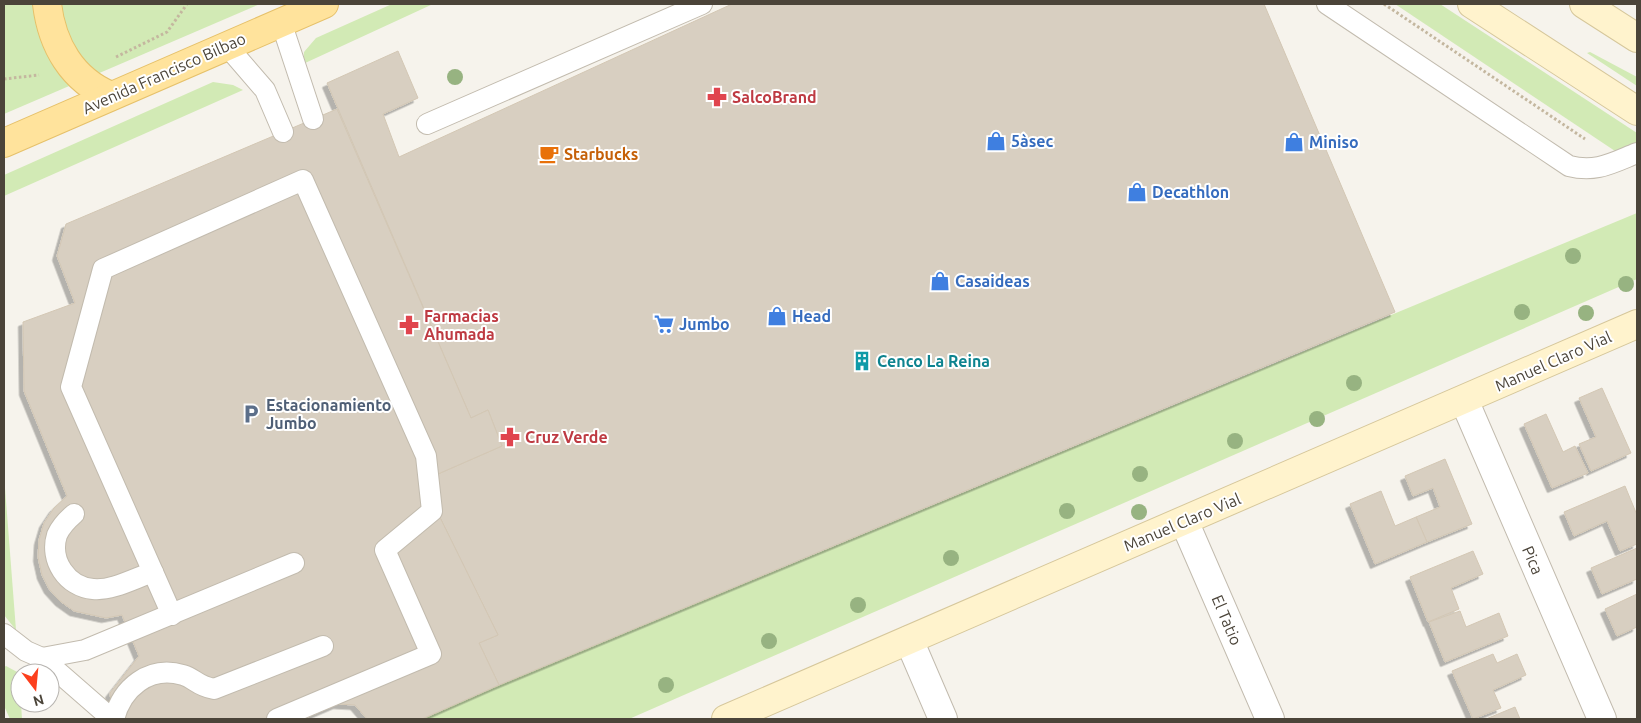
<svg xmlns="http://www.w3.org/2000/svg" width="1641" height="723" font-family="Ubuntu,sans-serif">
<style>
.green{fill:#d2eab5}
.building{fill:#d8cfc1;stroke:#d3c7b4;filter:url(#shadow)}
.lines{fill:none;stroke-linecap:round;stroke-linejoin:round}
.lane-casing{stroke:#c2bbae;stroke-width:22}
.street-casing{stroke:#c2bbae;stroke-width:30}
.secondary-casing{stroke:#d6c79b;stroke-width:30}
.primary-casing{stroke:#e6c16a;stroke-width:30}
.path{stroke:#c4b79f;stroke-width:3;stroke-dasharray:2.5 2.5;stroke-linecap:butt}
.lane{stroke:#fff;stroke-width:20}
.street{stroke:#fff;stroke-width:28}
.secondary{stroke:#fff3cd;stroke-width:28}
.primary{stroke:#ffe39c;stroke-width:28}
.tree{fill:#97b381}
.labels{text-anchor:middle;stroke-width:4;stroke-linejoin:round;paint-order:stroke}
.street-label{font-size:16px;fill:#4b4439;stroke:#fff}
.health-label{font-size:16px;font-weight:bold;fill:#be3a42;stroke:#fff;text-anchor:start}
.shop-label{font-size:16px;font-weight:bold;fill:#366cbe;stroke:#fff;text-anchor:start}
.food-label{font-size:16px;font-weight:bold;fill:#c56008;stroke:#fff;text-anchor:start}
.culture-label{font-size:16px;font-weight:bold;fill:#0d838f;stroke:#fff;text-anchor:start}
.service-label{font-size:16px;font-weight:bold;fill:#4e5e75;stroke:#fff;text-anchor:start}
</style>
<defs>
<filter id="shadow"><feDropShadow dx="-4.5" dy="4.5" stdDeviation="0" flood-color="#0004"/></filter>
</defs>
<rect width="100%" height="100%" fill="#f6f3ec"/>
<g class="green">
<path d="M4,4H260L4,114Z"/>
<path d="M392,4H433L303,64L304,52L316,38Z"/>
<path d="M1395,4H1440L1637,133V144L1615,151Z"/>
<path d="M1590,52L1637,77V86L1587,53Z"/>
<path d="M213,82L233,85L243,90L4,196V175Z"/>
<path d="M1637,213V279L629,719H422L499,685Z"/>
<path d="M4,475L16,630L4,615Z"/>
<path d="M6,666L19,673L22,719H10L5,708L4,667Z"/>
</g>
<g class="building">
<path d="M732,4H1264L1395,312L499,685L479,643L498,635L422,481L502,446L488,410L471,418L327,83L398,51L418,98L383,114L399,157Z"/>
<path d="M337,109L471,418L488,410L502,446L422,481L498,635L479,643L499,685L422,719H367L355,705L338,704L303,719H113L110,693L139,656L122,615L106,618L74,611L60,601L49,589L42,575L38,557L39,540L44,523L54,508L67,496L24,391L23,322L75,303L57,256L66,224Z"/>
<path d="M1602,388L1631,453L1591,471L1579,444L1596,437L1579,398Z"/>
<path d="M1546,414L1563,452L1575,446L1588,473L1552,488L1524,424Z"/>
<path d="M1445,459L1472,524L1427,542L1416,517L1440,507L1433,488L1413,496L1405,476Z"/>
<path d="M1625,486L1637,515V544L1620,551L1607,521L1574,536L1564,512Z"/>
<path d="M1381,491L1395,526L1416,517L1427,542L1375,564L1350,504Z"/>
<path d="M1637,548V579L1602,594L1591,568Z"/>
<path d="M1473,551L1483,574L1451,588L1459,609L1428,622L1410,577Z"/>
<path d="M1637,594V627L1617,636L1605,609Z"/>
<path d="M1460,611L1466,627L1499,613L1508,636L1445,662L1429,622Z"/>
<path d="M1493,654L1497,663L1517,654L1526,675L1493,690L1501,708L1473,719L1452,671Z"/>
<path d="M1515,707L1520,719H1486Z"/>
</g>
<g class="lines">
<defs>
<g id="lane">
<path d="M1327,4L1569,166C1596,173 1612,163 1637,153"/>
<path d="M281,22L313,119"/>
<path d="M227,46L265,90L283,132"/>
<path d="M427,124L702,4"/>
<path d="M74,514C67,520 61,526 57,535C49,560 67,587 93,589C112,591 135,578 153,572"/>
<path d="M172,615L71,387L103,269L303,180L426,456L432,511L385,550L431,654L277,719"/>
<path d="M4,634L26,651L42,658L112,719"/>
<path d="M42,658L85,650L294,563"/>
<path d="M114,719C122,688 149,665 183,675C194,678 197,686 214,689L323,646"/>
</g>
<g id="street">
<path d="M1464,400L1602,719"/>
<path d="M1184,521L1270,719"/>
<path d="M909,640L943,719"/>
</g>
<g id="secondary">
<path d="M1472,4L1637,111"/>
<path d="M1584,4L1637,38"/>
<path d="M726,719L1637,324"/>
</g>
<g id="primary">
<path d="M47,4C52,45 72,80 111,96"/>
<path d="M4,143L324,4"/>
</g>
</defs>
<use href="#lane" class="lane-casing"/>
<use href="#street" class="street-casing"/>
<use href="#secondary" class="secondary-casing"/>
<use href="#primary" class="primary-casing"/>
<g class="path">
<path d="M1384,4L1585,139"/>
<path d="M116,57L167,32L187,4"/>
<path d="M4,79L39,75"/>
</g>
<use href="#lane" class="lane"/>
<use href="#street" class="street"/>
<use href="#secondary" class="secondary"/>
<use href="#primary" class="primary"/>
</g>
<g class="tree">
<circle cx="455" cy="77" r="8"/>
<circle cx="1573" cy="256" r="8"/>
<circle cx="1626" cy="284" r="8"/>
<circle cx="1522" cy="312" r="8"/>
<circle cx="1586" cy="313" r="8"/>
<circle cx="1354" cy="383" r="8"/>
<circle cx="1317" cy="419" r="8"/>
<circle cx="1235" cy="441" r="8"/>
<circle cx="1140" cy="474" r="8"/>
<circle cx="1067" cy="511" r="8"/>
<circle cx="1139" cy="512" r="8"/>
<circle cx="951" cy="558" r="8"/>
<circle cx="858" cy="605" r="8"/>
<circle cx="769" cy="641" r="8"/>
<circle cx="666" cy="685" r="8"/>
</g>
<defs>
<symbol id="pharmacy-bare" viewBox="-9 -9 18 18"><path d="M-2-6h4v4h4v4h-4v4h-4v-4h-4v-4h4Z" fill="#e0444e" stroke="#fff" stroke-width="2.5" paint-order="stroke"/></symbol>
<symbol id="shop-bare" viewBox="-9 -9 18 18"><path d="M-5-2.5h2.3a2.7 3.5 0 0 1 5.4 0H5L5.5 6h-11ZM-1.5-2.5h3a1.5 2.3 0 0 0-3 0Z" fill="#3f7fe0" stroke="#fff" stroke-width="2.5" paint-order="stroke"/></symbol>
<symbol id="cafe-bare" viewBox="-9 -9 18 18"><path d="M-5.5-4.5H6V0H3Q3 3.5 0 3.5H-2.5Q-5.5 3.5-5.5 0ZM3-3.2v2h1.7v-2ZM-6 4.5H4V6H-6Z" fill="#e8710a" stroke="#fff" stroke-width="2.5" paint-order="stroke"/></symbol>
<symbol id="supermarket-bare" viewBox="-9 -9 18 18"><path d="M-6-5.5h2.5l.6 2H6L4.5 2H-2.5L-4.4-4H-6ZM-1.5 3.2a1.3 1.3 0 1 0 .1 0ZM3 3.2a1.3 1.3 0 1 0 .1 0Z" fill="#3f7fe0" stroke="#fff" stroke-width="2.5" paint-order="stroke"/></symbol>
<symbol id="building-bare" viewBox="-9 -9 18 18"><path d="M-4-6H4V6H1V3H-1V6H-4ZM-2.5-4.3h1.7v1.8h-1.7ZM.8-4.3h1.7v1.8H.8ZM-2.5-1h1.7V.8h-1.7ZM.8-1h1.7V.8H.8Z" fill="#0f9aa8" stroke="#fff" stroke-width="2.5" paint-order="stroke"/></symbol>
<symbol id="parking-bare" viewBox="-9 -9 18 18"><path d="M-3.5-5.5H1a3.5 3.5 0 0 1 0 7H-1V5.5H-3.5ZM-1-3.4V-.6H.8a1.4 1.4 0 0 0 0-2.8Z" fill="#5c6f8a" stroke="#fff" stroke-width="2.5" paint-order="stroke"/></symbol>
</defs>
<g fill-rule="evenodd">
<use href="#pharmacy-bare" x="703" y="83" width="28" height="28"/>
<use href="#shop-bare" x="982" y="127" width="28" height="28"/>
<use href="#shop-bare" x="1280" y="128" width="28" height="28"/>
<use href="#cafe-bare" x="535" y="140" width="28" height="28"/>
<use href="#shop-bare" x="1123" y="178" width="28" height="28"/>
<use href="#shop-bare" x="926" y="267" width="28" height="28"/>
<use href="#shop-bare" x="763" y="302" width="28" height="28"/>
<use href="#supermarket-bare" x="650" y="310" width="28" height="28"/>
<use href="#pharmacy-bare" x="395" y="311" width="28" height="28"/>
<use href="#building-bare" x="848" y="347" width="28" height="28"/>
<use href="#parking-bare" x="237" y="400" width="28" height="28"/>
<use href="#pharmacy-bare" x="496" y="423" width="28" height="28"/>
</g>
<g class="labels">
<g class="street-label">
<text transform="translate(164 73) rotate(-24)" y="6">Avenida Francisco Bilbao</text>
<text transform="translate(1553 361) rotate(-24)" y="6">Manuel Claro Vial</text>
<text transform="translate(1182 522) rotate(-23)" y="6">Manuel Claro Vial</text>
<text transform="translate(1533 560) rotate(67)" y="6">Pica</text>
<text transform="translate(1227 620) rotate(67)" y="6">El Tatio</text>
</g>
<g class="health-label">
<text x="732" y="103">SalcoBrand</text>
<text x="424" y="322">Farmacias<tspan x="424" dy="18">Ahumada</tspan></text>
<text x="525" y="443">Cruz Verde</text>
</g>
<g class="shop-label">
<text x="1011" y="147">5àsec</text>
<text x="1309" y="148">Miniso</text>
<text x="1152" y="198">Decathlon</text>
<text x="955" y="287">Casaideas</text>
<text x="792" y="322">Head</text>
<text x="679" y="330">Jumbo</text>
</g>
<g class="food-label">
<text x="564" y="160">Starbucks</text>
</g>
<g class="culture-label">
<text x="877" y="367">Cenco La Reina</text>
</g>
<g class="service-label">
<text x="266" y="411">Estacionamiento<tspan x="266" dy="18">Jumbo</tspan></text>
</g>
</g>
<rect width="1641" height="723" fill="none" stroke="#4b4439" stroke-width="10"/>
<g transform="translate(35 688) rotate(164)"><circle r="24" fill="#ffffff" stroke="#b7b4b0"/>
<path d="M0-4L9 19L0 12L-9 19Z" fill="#fc3f1d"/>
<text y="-8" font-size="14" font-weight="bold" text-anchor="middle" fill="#4b4439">N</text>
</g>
</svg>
